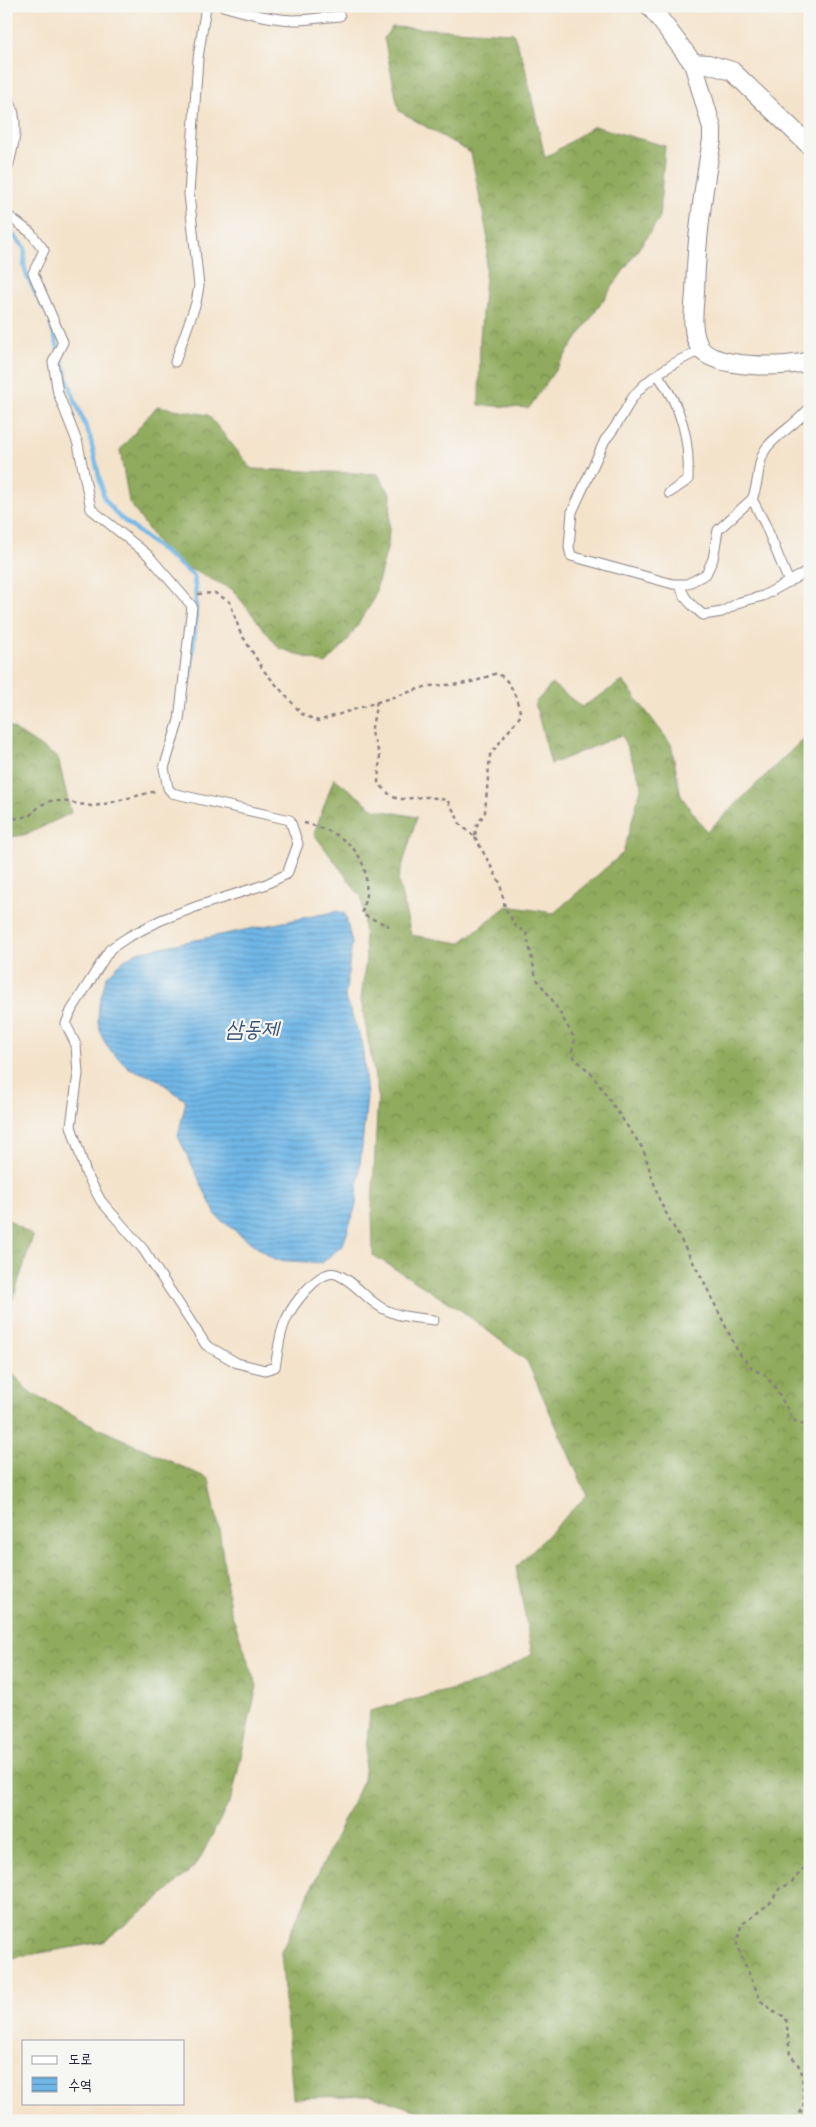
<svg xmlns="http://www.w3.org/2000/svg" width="816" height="2127" font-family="Caveat,'Poor Story',sans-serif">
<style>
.forest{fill:url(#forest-crowns);stroke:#59664c}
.water{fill:url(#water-rules);stroke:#496c91}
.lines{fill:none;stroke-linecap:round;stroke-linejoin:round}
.stream{stroke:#70b7e7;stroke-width:4.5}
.lane-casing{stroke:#8b8283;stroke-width:11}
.street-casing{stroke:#8b8283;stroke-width:20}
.path{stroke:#8b8283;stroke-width:2.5;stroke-dasharray:4 4;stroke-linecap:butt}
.lane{stroke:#fff;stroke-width:9}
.street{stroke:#fff;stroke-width:18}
.labels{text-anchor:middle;stroke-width:4.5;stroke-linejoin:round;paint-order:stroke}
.water-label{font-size:22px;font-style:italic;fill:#3d5677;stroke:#f6f6f2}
</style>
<defs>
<pattern id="forest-crowns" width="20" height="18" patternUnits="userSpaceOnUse" patternTransform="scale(1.25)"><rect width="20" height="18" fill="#90ab5d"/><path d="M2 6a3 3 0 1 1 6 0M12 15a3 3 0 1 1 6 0" fill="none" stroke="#758b4e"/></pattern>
<pattern id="water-rules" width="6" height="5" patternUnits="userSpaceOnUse" patternTransform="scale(1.25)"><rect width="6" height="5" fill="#70b7e7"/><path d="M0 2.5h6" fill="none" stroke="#5c94bc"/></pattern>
</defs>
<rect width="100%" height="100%" fill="#f6f6f2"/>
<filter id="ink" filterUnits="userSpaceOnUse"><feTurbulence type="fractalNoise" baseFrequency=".02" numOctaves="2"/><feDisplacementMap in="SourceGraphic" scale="10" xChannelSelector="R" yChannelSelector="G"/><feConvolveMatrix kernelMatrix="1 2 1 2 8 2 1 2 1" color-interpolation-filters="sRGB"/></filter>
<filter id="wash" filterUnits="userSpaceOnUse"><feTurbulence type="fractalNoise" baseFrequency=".0096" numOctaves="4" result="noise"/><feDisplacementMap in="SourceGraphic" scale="20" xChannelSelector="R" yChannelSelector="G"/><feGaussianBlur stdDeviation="1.12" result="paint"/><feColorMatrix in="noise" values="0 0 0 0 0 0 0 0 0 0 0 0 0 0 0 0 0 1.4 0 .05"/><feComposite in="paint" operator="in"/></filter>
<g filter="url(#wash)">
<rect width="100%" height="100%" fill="#f4e3cb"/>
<g class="forest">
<path d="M392,27L513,33L524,63L545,158L594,126L665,146L659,219L529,408L479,405L480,339L488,239L471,153L399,111L384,38Z"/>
<path d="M157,406L208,415L252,469L378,474L391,495L388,545L373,601L345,644L326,664L279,648L232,589L169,559L129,502L120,450Z"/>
<path d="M623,681L671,744L681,796L707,832L798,744L810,737V2121H446L371,2095L293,2098L281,1952L363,1780L370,1711L484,1681L532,1654L516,1567L587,1495L527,1361L462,1311L373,1255L372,1207L378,1095L361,1000L366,957L362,898L314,834L334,778L374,809L417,817L398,880L411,935L460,943L507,906L554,913L623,853L642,785L622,735L551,764L535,703L552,684L582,707Z"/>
<path d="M6,724L58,758L71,813L28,834L6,838Z"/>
<path d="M6,1218L33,1236L6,1321Z"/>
<path d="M6,1366L29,1392L96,1427L209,1479L219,1528L230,1609L257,1686L232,1797L197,1864L167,1892L103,1942L6,1959Z"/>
</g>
<path class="water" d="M338,911L345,914L352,943L345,997L362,1042L367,1096L356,1205L343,1245L322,1263L274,1260L217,1217L178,1136L186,1101L157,1079L129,1068L109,1049L102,1037L98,1021L99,1004L107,976L123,961L137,952Z"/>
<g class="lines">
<g class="stream">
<path d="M6,115L8,120L6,128"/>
<path d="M6,226L25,249L24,265L27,277L44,309"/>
<path d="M51,325L72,393L90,437L104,498L117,515L194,576C199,610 193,645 190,679"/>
</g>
</g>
</g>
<g filter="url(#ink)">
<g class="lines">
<defs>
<g id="lane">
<path d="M223,6C246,13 269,19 293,20C309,20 325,17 340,16"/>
<path d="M6,93C22,121 14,146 6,174"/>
<path d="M6,214L31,233L44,250L33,273L63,342L53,362L58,393L78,444L91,509L148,555L192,606L179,720L164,768L168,788L172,793L290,820L298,844L287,874L264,885L198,906L161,920L128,937L110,949L71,1011L66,1024L76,1045L78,1074L71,1126L86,1173L101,1201L143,1249L206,1345L237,1363L265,1370L275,1367C278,1353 279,1335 285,1322C291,1307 318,1269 336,1274C351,1279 363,1295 376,1304C393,1317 413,1317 434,1320"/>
<path d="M701,350C678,360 645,378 631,400C623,414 616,428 605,440L572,512L569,547L571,556L673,584H687L706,574L713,559L718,530L752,499C760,483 756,462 767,447C780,432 798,423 810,407"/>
<path d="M175,362L196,303L199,286L189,194L198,58L206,6"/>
<path d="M658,375C682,409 690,438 688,480L669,493"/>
<path d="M752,499L765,524L789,582"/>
<path d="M681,586C683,599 693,606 703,615L722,612L740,602L763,596L810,570"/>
</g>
<g id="street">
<path d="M650,6L693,63L712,128V140C703,190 696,240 695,292C694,310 690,331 700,348C713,369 788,368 810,361"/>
<path d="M693,63L708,64L732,71L810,146"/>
</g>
</defs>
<use href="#lane" class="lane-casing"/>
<use href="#street" class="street-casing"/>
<g class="path">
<path d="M198,594L215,593L230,602L240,632L264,671L302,714L318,721L428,686L460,684L476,681L497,673C513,682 516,698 521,715L490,755L485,812L476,827L475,837L460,824L455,813L447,800C440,799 433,797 427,797C400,797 398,807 378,782L380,755L371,733L377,701"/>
<path d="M6,820L29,816L41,805L50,801H62L91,806L101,805L156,791"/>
<path d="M304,823C341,832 370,851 366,893C366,902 361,907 363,915L389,926"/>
<path d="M475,837L500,883L505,908L517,928L526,931L536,978L551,998L575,1039L572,1051L575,1059L591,1073L643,1149L660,1202L704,1282L738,1352L753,1369L766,1376L775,1387L794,1421L810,1427"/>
<path d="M797,2121L804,2104L802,2073L797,2062L790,2055L786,2017L774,2012L761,2001L737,1946L741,1925L770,1903L779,1889L791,1883L810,1861"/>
</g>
<use href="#lane" class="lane"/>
<use href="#street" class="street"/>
</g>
</g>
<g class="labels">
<g class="water-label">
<text x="252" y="1036">삼동제</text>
</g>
</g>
<rect width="816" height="2127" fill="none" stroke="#f6f6f2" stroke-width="25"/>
<rect x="22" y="2040" width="162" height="65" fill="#f6f6f2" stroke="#a1a1a9"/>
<rect x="32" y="2056" width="25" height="8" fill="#ffffff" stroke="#a1a1a9"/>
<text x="68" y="2064" font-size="15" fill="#22223b">도로</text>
<rect x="32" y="2077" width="25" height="15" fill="url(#water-rules)" stroke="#a1a1a9"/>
<text x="68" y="2090" font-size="15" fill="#22223b">수역</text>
</svg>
